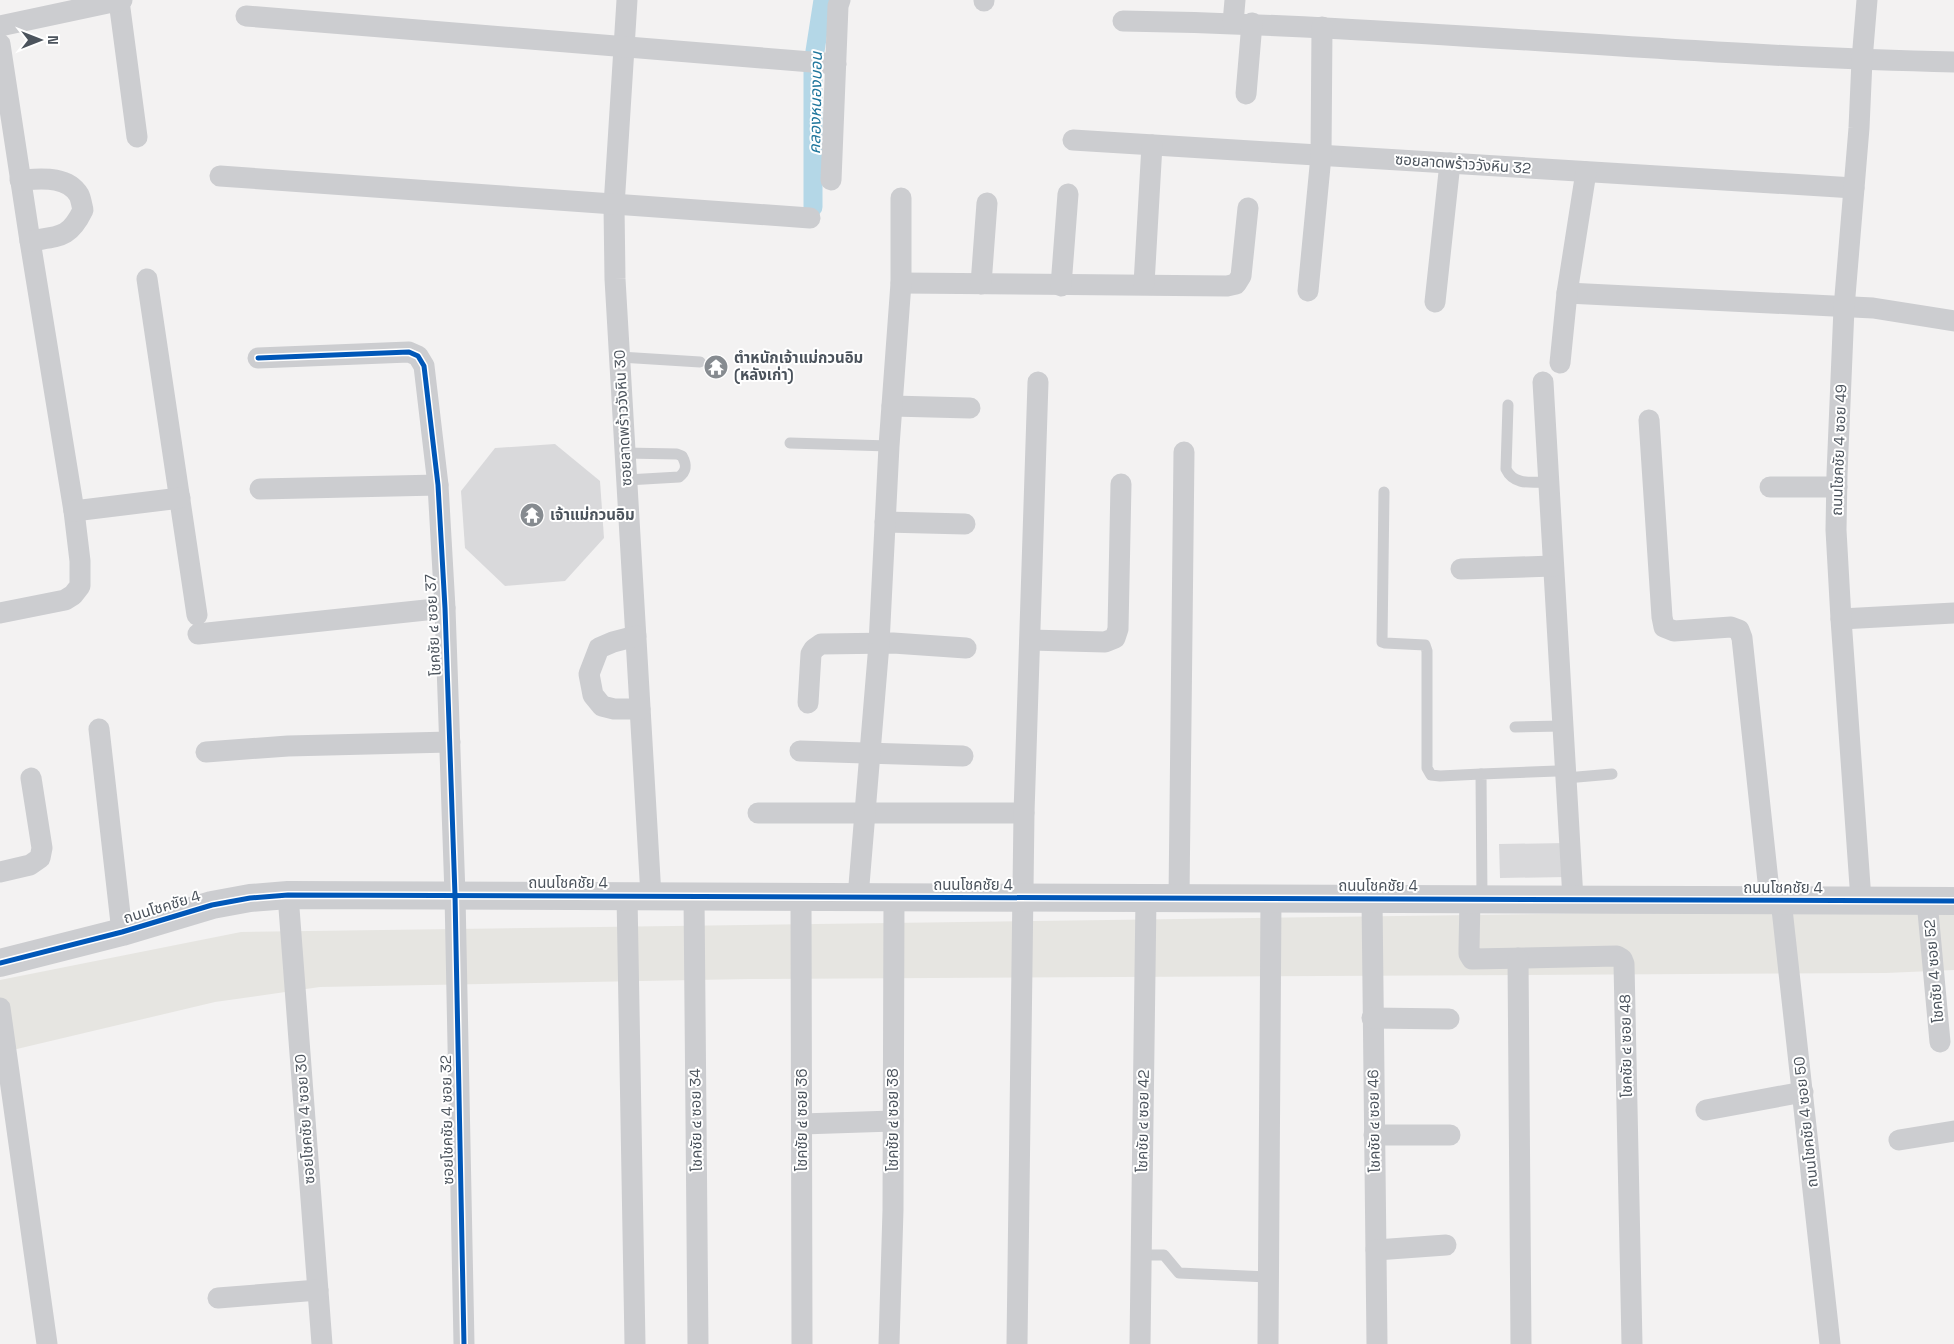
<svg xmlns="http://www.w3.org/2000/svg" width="1954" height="1344" font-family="'Space Grotesk','Noto Sans Thai',sans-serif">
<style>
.commercial{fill:#e6e5e1}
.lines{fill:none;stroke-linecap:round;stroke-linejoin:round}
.canal{stroke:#b4d7e7;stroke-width:19}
.building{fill:#d9d9db}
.service{stroke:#cccdd0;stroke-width:11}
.minor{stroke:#cccdd0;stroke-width:21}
.tertiary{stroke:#cccdd0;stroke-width:28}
.cycleway-casing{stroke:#fff;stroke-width:8}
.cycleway{stroke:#0057b8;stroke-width:5}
.labels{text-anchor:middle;stroke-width:4;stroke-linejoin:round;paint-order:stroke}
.street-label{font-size:15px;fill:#4b535c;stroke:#fff}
.poi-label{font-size:15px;font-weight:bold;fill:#4b535c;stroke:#fff;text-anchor:start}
.water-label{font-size:16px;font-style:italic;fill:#1f769c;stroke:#fff}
</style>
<rect width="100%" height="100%" fill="#f3f2f2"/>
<path class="commercial" d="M1954,912V970L1886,973L749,979L320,987L215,1002L0,1053V980L241,932L1622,913Z"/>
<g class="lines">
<path class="canal" d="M813,207V64L823,0"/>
</g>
<g class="building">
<path d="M555,444L600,481L604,538L565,581L505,586L465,548L461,491L495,448Z"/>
<path d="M1566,843L1567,877L1500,878L1499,844Z"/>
</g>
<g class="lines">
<g class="service">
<path d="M620,357L700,362"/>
<path d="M1508,405L1506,469C1514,486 1532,482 1548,482"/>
<path d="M790,443L889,446"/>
<path d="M625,453L677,454L682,456C687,465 687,471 679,477L627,480"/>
<path d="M1384,492L1382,642L1385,643L1425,645L1427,651V768L1431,775L1440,776L1481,774"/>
<path d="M1515,727L1562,726"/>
<path d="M1566,778L1612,774"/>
<path d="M1482,899L1481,774L1557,771"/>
<path d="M1141,1255H1164L1179,1273L1268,1277"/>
</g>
<g class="minor">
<path d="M627,0L614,206L615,279L651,896"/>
<path d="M119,1L137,137"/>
<path d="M984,1V0"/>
<path d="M246,16L836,64"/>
<path d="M1123,21C1400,25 1677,56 1954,62"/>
<path d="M1233,23L1235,0"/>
<path d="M0,26L122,0"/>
<path d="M0,44L30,241L74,511L80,561V586L73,595L65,600L0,613"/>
<path d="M1246,94L1252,23"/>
<path d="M1073,140L1854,188"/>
<path d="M220,176L810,218"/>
<path d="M20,180C40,179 67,175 79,195C81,199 82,206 83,210C69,239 59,236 30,241"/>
<path d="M831,180L838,6L840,0"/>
<path d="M147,279L197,615"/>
<path d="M901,283L1227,286L1236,284L1241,276L1248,208"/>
<path d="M981,284L987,203"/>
<path d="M1144,284L1152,145"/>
<path d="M1061,286L1068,194"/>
<path d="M1308,291L1321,156L1322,27"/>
<path d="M1567,293L1873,308L1954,321"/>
<path d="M1435,302L1450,163"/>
<path d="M258,358L409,352L418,356L424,366L438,485L445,608L455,895L464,1344"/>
<path d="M1560,363L1567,293L1586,172"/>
<path d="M1543,382L1573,899"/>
<path d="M892,406L970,408"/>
<path d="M1649,420L1662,617L1664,627L1674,631L1731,627L1739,630L1742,638L1770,900"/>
<path d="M1770,487H1837"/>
<path d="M260,489L438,485"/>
<path d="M74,511L180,498"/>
<path d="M885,522L965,524"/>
<path d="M1461,569L1553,566"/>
<path d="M1841,619L1954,613"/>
<path d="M198,634L445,608"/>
<path d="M636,636L613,642L599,648L589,674L593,695L602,706L614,709H640"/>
<path d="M1030,640L1105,642L1115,638L1118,629L1121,484"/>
<path d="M808,703L811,654L814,649L821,644L893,643L966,648"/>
<path d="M99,729L122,932"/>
<path d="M800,751L963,756"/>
<path d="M206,752L288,746L450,742"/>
<path d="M758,813H1024"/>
<path d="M0,872L30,865L40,858L42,848L31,778"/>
<path d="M288,895L322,1344"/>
<path d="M627,896L635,1344"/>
<path d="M694,896L698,1344"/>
<path d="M801,897L802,1344"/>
<path d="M858,897L879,644L889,446L901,283V198"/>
<path d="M1179,898L1184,452"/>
<path d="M1372,899L1377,1344"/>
<path d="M1470,899L1469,949V954L1472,959L1617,956L1622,959L1624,964L1632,1344"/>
<path d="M1781,900L1830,1344"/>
<path d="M1861,900L1841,619L1836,530L1837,474L1844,308L1859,128L1862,60L1867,0"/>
<path d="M1927,901L1940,1042"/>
<path d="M1518,958L1521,1344"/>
<path d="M0,1008L47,1344"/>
<path d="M1372,1018L1449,1019"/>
<path d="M1706,1110L1803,1092"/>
<path d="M802,1124L893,1121"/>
<path d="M1374,1135H1450"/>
<path d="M1899,1140L1954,1131"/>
<path d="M1376,1250L1446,1245"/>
<path d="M218,1298L318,1290"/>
<path d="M889,1344L893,1210L894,897"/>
<path d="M1017,1344L1024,813L1038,382"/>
<path d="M1140,1344L1146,898"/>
<path d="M1268,1344L1271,898"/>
</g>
<path class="tertiary" d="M0,963L122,932L212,905L250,898L288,895L1954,901"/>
<defs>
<g id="cycleway">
<path d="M258,358L409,352L418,356L424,366L438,485L445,608L455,895L464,1344"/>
<path d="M0,963L122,932L212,905L250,898L288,895L1954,901"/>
</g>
</defs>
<use href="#cycleway" class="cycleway-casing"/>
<use href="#cycleway" class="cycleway"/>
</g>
<defs>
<symbol id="temple-disc" viewBox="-11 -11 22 22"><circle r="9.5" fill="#868b90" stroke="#fff"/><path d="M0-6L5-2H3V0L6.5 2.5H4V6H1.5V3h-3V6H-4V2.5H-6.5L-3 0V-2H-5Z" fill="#fff"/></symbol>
</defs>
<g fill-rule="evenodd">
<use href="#temple-disc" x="702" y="353" width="28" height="28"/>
<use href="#temple-disc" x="518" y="501" width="28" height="28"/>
</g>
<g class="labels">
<g class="street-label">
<text transform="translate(1463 164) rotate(4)" y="5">ซอยลาดพร้าววังหิน 32</text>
<text transform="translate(623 418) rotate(-93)" y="5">ซอยลาดพร้าววังหิน 30</text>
<text transform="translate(1839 450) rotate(-88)" y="5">ถนนโชคชัย 4 ซอย 49</text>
<text transform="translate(433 625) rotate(-93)" y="5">โชคชัย ๔ ซอย 37</text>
<text x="568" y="888">ถนนโชคชัย 4</text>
<text x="973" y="890">ถนนโชคชัย 4</text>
<text x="1378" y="891">ถนนโชคชัย 4</text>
<text x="1783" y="893">ถนนโชคชัย 4</text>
<text transform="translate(162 907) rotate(-17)" y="5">ถนนโชคชัย 4</text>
<text transform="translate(1934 971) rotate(-95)" y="5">โชคชัย 4 ซอย 52</text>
<text transform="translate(1626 1046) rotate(-91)" y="5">โชคชัย ๔ ซอย 48</text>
<text transform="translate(305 1119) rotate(-94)" y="5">ซอยโชคชัย 4 ซอย 30</text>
<text transform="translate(447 1120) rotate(-91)" y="5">ซอยโชคชัย 4 ซอย 32</text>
<text transform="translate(696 1120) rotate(-91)" y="5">โชคชัย ๔ ซอย 34</text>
<text transform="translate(802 1120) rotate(-90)" y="5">โชคชัย ๔ ซอย 36</text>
<text transform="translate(893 1120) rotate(-90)" y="5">โชคชัย ๔ ซอย 38</text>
<text transform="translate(1143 1121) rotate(-89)" y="5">โชคชัย ๔ ซอย 42</text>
<text transform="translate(1374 1121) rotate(-91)" y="5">โชคชัย ๔ ซอย 46</text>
<text transform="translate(1806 1122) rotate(-96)" y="5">ถนนโชคชัย 4 ซอย 50</text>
</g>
<g class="poi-label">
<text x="734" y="363">ตำหนักเจ้าแม่กวนอิม<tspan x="734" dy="17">(หลังเก่า)</tspan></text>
<text x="550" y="520">เจ้าแม่กวนอิม</text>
</g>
<g class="water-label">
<text transform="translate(815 103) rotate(-89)" y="6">คลองหนองบอน</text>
</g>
</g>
<g transform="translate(40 40) rotate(90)" stroke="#ffffff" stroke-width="4" paint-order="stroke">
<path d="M0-4L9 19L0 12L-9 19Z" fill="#4b535c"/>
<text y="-8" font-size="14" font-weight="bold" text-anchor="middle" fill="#4b535c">N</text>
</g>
</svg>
